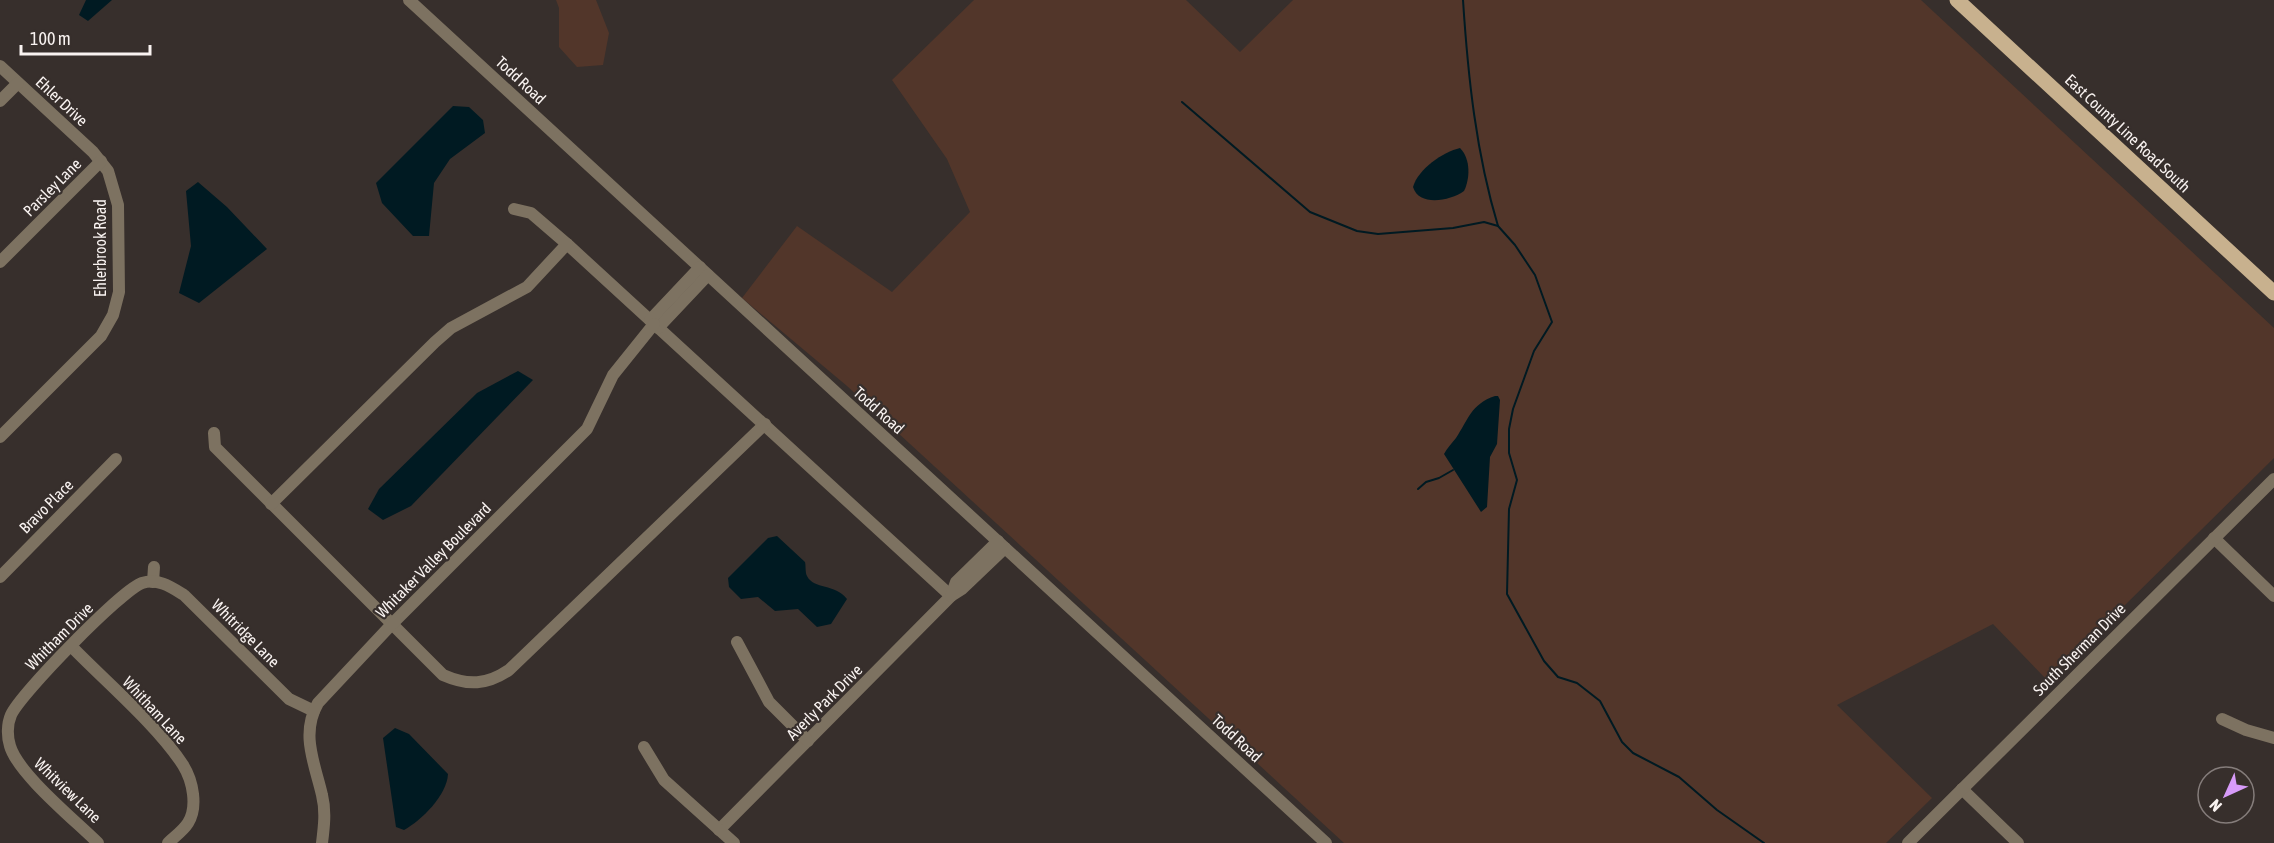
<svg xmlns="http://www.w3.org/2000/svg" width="2274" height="843" font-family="'Asap Condensed',sans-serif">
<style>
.green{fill:#52362a}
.water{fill:#001a22}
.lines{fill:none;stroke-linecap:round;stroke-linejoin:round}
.stream{stroke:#001a22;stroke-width:2}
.minor{stroke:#7d7261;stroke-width:12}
.major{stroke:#c8b18e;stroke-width:15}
.labels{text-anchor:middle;stroke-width:4.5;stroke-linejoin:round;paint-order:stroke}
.street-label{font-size:16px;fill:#f9f3f1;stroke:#372f2c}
</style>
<rect width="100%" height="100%" fill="#372f2c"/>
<g class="green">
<path d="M556,0H596L609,33L603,65L577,67L559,47V8Z"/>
<path d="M974,0H1186L1240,52L1293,0H1921L2274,328V458L2048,681L1993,624L1837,705L1932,798L1886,843H1344L847,386L742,298L797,226L892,292L970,212L947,159L892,80Z"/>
</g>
<g class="water">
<path d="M86,0H112L88,21L79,15Z"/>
<path d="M453,106L469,107L483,120L485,133L450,159L434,183L429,236H413L382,203L376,183Z"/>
<path d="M1460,148C1471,159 1470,179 1464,191C1450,201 1419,207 1413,187C1418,169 1443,152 1460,148Z"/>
<path d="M198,182L227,207L267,249L199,303L179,293L191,246L186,191Z"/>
<path d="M518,371L533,380L411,506L383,520L368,509L379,489L477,393Z"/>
<path d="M1495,396H1498L1500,400L1497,444L1490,457L1487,507L1481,512L1444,454C1447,448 1452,443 1456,438C1468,420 1471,404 1495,396Z"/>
<path d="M777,536L805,562C806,566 805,572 807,576C814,590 835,583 847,599L831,624L817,627L798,609L775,611L758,597L741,599L729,587L728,578L768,538Z"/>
<path d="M395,728L409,734L448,774C447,795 422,820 404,830L396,827L383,738Z"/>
</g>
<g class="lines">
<g class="stream">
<path d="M1463,0C1468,77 1476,153 1498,226"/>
<path d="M1182,102L1310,212L1357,231L1378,234L1453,228L1484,222L1498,226L1515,245L1535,275L1552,322L1534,351L1513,409L1509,429V453L1517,480L1509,509L1507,594L1544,661L1558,677L1577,683L1600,701L1622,742L1633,753L1679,777L1717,810L1764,843"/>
<path d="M1418,489L1426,482L1439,478L1453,470"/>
</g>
<g class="minor">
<path d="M409,0L1326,843"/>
<path d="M0,66L93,152L108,171L118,205L119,292L113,315L101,336L0,437"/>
<path d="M0,101L18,83"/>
<path d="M567,244L951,596L719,830"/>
<path d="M0,262L101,161"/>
<path d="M650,320L700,267"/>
<path d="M658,328L708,275"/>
<path d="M214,433L215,447L443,675C468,686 487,685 509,670L765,424"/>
<path d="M271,504L435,342L451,328L527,287L567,244L531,213L514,209"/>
<path d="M2214,538L2274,596"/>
<path d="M998,541L956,582L951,596L962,589L1005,548"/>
<path d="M0,577L116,459"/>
<path d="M153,582L154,567"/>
<path d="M737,642L769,702L808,741"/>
<path d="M72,647C106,682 158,726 183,765C193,781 198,807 188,823C183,831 174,837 168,843"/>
<path d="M2222,719L2246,730L2274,738"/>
<path d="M644,747L664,780L734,843"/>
<path d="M1962,789L2018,843"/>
<path d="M98,843C76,821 18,774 10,746C7,737 7,724 11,715C20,694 122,590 142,583C158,578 171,587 184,595L289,699L314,711"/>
<path d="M322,843C324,827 326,811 322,795C315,764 300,734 318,703L392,624L587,429L613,375L654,324"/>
<path d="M1908,843L2274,479"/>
</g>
<path class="major" d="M1957,0L2274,293"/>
</g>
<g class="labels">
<g class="street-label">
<text transform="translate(521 80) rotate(43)" y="6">Todd Road</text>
<text transform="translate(62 101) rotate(43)" y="6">Ehler Drive</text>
<text transform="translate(2128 133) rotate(43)" y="6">East County Line Road South</text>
<text transform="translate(52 187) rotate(-45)" y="6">Parsley Lane</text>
<text transform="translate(100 248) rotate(-90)" y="6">Ehlerbrook Road</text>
<text transform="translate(879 410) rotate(42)" y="6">Todd Road</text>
<text transform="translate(46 506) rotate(-45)" y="6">Bravo Place</text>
<text transform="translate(433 560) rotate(-45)" y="6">Whitaker Valley Boulevard</text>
<text transform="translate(246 633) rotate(45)" y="6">Whitridge Lane</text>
<text transform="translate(59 636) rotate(-45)" y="6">Whitham Drive</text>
<text transform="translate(2079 649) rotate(-45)" y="6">South Sherman Drive</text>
<text transform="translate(824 702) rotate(-45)" y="6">Averly Park Drive</text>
<text transform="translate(155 710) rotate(47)" y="6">Whitham Lane</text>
<text transform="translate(1237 738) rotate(43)" y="6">Todd Road</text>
<text transform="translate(68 790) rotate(44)" y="6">Whitview Lane</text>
</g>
</g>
<g transform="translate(2226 795) rotate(225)"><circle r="28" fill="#372f2c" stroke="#857d7b" stroke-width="1.5"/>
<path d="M0-4.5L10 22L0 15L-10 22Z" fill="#d79bf9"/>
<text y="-9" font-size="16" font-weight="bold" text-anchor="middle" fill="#f9f3f1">N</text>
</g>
<path d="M21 45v9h129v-9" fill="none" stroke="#f9f3f1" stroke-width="3"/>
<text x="30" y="45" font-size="18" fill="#f9f3f1" stroke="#372f2c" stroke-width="4.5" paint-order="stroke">100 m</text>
</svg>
